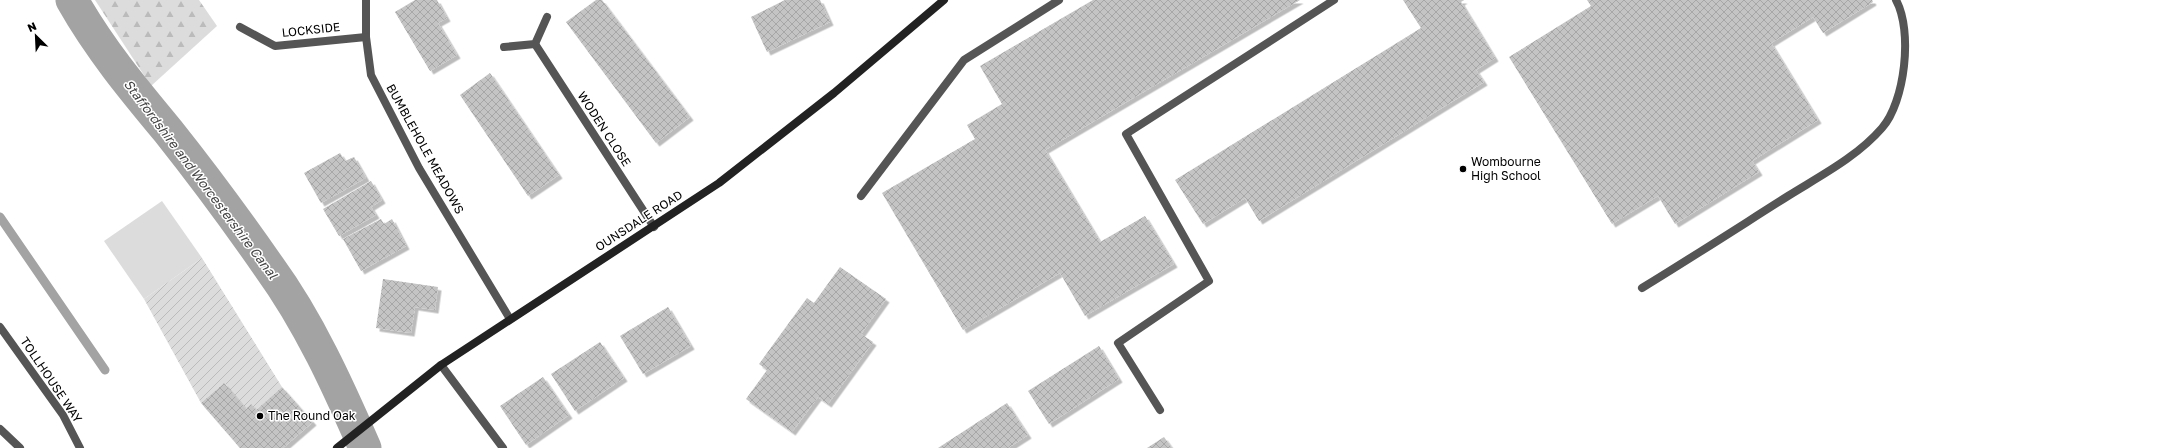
<svg xmlns="http://www.w3.org/2000/svg" width="2158" height="448" font-family="'Golos Text',sans-serif">
<style>
.green{fill:#dcdcdc}
.forest{fill:url(#forest-firs)}
.garden{fill:url(#garden-furrows)}
.lines{fill:none;stroke-linecap:round;stroke-linejoin:round}
.stream{stroke:#a3a3a3;stroke-width:9}
.canal{stroke:#a3a3a3;stroke-width:33}
.building{fill:url(#building-cross-hatch);filter:url(#shadow)}
.lane{stroke:#555;stroke-width:8}
.street{stroke:#555;stroke-width:8}
.secondary{stroke:#222;stroke-width:8}
.poi-dot{fill:#000;stroke:#fff;stroke-width:1.5}
.labels{text-anchor:middle;stroke-width:3;stroke-linejoin:round;paint-order:stroke}
.street-label{font-size:12px;fill:#000;stroke:#fff}
.poi-label{font-size:12px;fill:#000;stroke:#fff;text-anchor:start}
.water-label{font-size:13px;font-style:italic;fill:#444;stroke:#fff}
</style>
<defs>
<pattern id="forest-firs" width="22" height="20" patternUnits="userSpaceOnUse"><rect width="22" height="20" fill="#dcdcdc"/><path d="M5 1l3.5 6h-7zM16 11l3.5 6h-7z" fill="#bbb"/></pattern>
<pattern id="garden-furrows" width="10" height="10" patternUnits="userSpaceOnUse"><rect width="10" height="10" fill="#dcdcdc"/><path d="M-1 1l2-2M0 10L10 0M9 11l2-2" fill="none" stroke="#bbb"/></pattern>
<pattern id="building-cross-hatch" width="8" height="8" patternUnits="userSpaceOnUse"><rect width="8" height="8" fill="#c4c4c4"/><path d="M0 0l8 8M0 8l8-8" fill="none" stroke="#a7a7a7"/></pattern>
<filter id="shadow"><feDropShadow dx="3.5" dy="3.5" stdDeviation="0" flood-color="#0004"/></filter>
</defs>
<rect width="100%" height="100%" fill="#fff"/>
<path class="green" d="M162,201L202,258L144,299L104,241Z"/>
<path class="forest" d="M95,0H199L217,26L151,86Z"/>
<path class="garden" d="M202,258L282,387L256,410L251,405L246,409L224,383L201,403L144,299Z"/>
<g class="lines">
<path class="stream" d="M0,217L105,370"/>
<path class="canal" d="M72,0C99,48 133,89 168,131C203,175 237,221 269,267C309,322 338,386 365,448"/>
</g>
<g class="building">
<path d="M415,0H437L447,18L438,23L457,55L430,71L395,12Z"/>
<path d="M596,0H602L690,117L656,143L566,22Z"/>
<path d="M785,0H820L830,22L767,52L751,17Z"/>
<path d="M1093,0H1300L1045,150L1100,242L1145,216L1174,264L1085,316L1060,273L963,330L882,193L975,139L967,125L1002,104L980,66Z"/>
<path d="M1403,0H1464L1461,2L1495,58L1476,70L1484,82L1259,221L1245,198L1203,224L1175,180L1421,28Z"/>
<path d="M1587,0H1872L1873,2L1823,33L1813,17L1771,43L1818,120L1752,161L1759,172L1675,224L1658,196L1612,224L1509,57L1591,6Z"/>
<path d="M490,73L559,175L528,196L460,95Z"/>
<path d="M340,153L345,161L354,157L366,178L321,203L304,173Z"/>
<path d="M371,181L382,200L371,207L376,215L339,236L323,209Z"/>
<path d="M381,219L384,224L392,219L406,246L361,271L343,239Z"/>
<path d="M840,267L886,299L861,334L873,342L828,404L818,397L792,432L746,399L767,370L759,364L807,298L814,303Z"/>
<path d="M383,279L438,287L435,310L415,307L411,333L376,328Z"/>
<path d="M668,307L691,346L643,374L620,336Z"/>
<path d="M600,342L624,378L575,411L551,374Z"/>
<path d="M1099,346L1119,379L1049,424L1028,391Z"/>
<path d="M543,377L569,415L526,445L500,406Z"/>
<path d="M224,383L246,409L251,404L256,410L282,387L313,422L283,448H240L201,403Z"/>
<path d="M1007,403L1028,435L1008,448H938Z"/>
<path d="M1164,437L1172,448H1147Z"/>
</g>
<g class="lines">
<g class="lane">
<path d="M861,196L964,60L1059,0"/>
<path d="M1642,288C1691,258 1739,227 1788,196C1820,176 1857,157 1882,128C1905,102 1913,31 1896,0"/>
<path d="M1160,410L1118,343L1209,281L1126,134L1334,0"/>
</g>
<g class="street">
<path d="M366,0V37L371,75L419,168L510,319"/>
<path d="M240,27L275,46L366,37"/>
<path d="M535,44L654,227"/>
<path d="M504,47L535,44L547,17"/>
<path d="M0,327L63,415L80,448"/>
<path d="M441,365L503,448"/>
<path d="M0,429L20,448"/>
</g>
<path class="secondary" d="M337,448L441,365L719,183L834,93L944,0"/>
</g>
<g class="poi-dot">
<circle cx="1463" cy="169" r="4"/>
<circle cx="260" cy="416" r="4"/>
</g>
<g class="labels">
<g class="street-label">
<text transform="translate(311 30) rotate(-6)" y="4">LOCKSIDE</text>
<text transform="translate(604 129) rotate(57)" y="4">WODEN CLOSE</text>
<text transform="translate(425 149) rotate(61)" y="4">BUMBLEHOLE MEADOWS</text>
<text transform="translate(639 221) rotate(-33)" y="4">OUNSDALE ROAD</text>
<text transform="translate(51 380) rotate(56)" y="4">TOLLHOUSE WAY</text>
</g>
<g class="poi-label">
<text x="1471" y="166">Wombourne<tspan x="1471" dy="14">High School</tspan></text>
<text x="268" y="420">The Round Oak</text>
</g>
<g class="water-label">
<text transform="translate(201 179) rotate(53)" y="5">Staffordshire and Worcestershire Canal</text>
</g>
</g>
<g transform="translate(36 36) rotate(336)" stroke="#ffffff" stroke-width="3" paint-order="stroke">
<path d="M0-3L7 15L0 10L-7 15Z" fill="#000000"/>
<text y="-6" font-size="11" font-weight="bold" text-anchor="middle" fill="#000000">N</text>
</g>
</svg>
